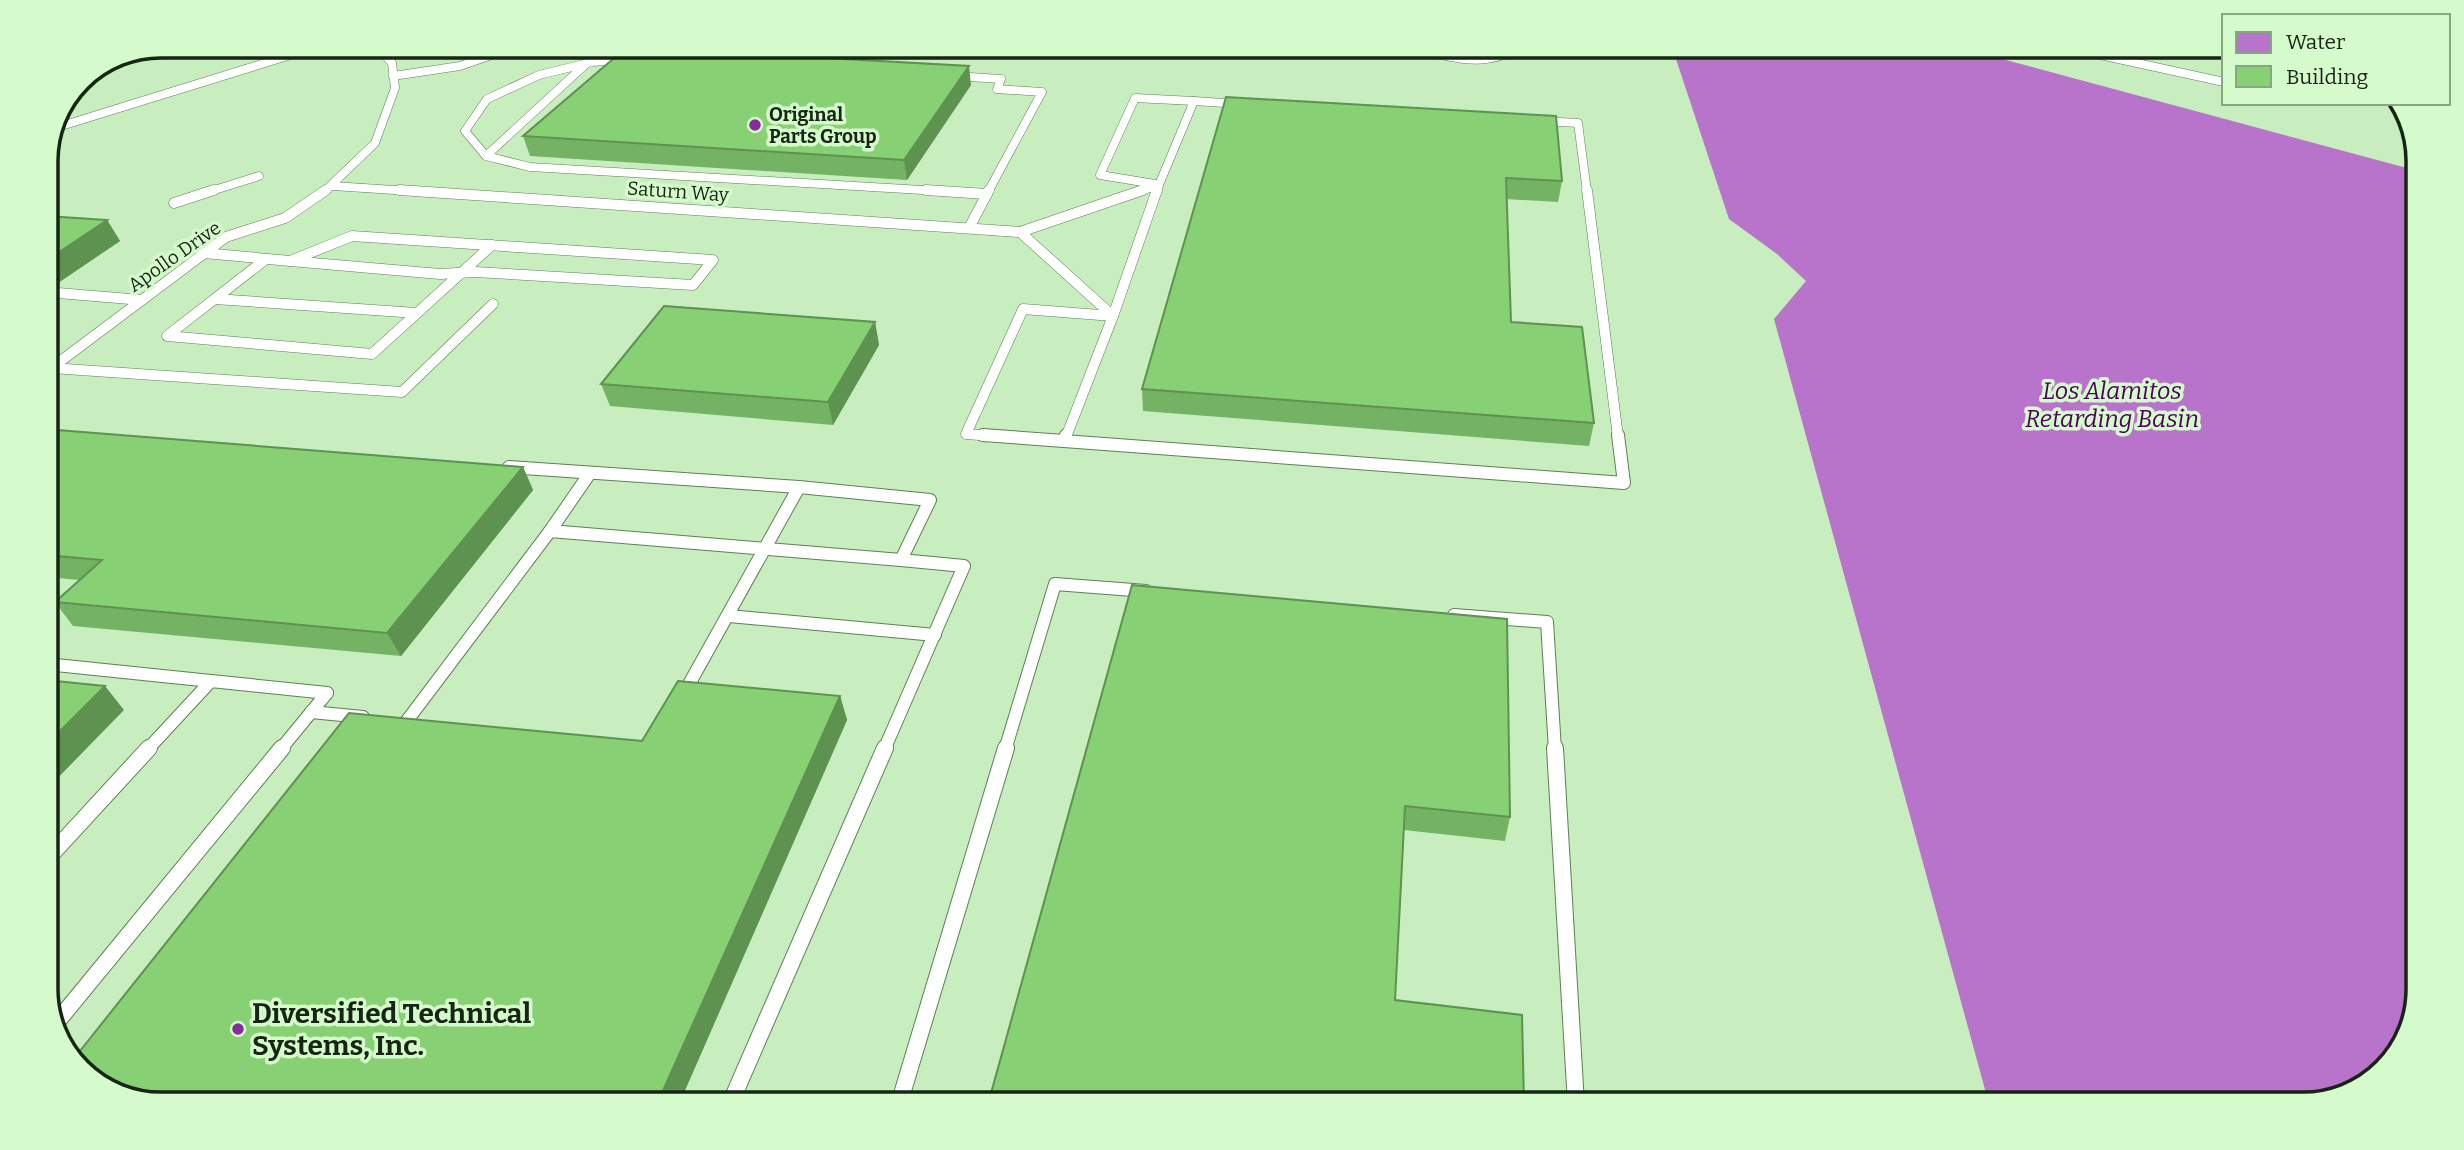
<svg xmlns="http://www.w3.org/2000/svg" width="2464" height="1150" font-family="Bitter,serif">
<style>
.water{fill:#b873cb}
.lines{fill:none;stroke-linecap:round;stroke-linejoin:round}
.lane-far3-casing{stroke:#5e8055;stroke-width:9}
.lane-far2-casing{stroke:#5e8055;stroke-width:11}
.lane-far1-casing{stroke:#5e8055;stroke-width:14}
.lane-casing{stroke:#5e8055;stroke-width:18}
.lane-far3{stroke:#fff;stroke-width:8}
.lane-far2{stroke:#fff;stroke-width:10}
.lane-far1{stroke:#fff;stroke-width:12}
.lane{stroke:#fff;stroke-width:16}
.wall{fill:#74b363}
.shaded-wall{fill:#5e9250}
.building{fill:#87d073;stroke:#5e9250;stroke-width:2}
.poi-dot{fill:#852d9a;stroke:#d5facb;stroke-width:2.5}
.labels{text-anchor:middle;stroke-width:7;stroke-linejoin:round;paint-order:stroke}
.far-poi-label{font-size:19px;font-weight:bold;fill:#172514;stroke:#d5facb;text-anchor:start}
.far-street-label{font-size:19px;fill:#172514;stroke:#d5facb}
.water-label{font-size:24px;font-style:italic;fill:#490258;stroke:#d5facb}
.near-poi-label{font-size:28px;font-weight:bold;fill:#172514;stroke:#d5facb;text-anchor:start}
.rim{fill:none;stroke:#172514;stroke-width:3.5}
</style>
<rect width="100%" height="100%" fill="#c8edbe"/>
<path class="water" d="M1677,46H1936L1976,52L2418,171L2410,1033L2367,1085L2303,1104H1989L1774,319L1806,281L1777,254L1729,219L1676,59Z"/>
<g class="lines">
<defs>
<g id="lane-far3">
<path d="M946,46L1021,49L1039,46"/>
<path d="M1405,46C1445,56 1484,71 1521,46"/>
<path d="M2059,46L2224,82"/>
<path d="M628,59L592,62L539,75L487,99L465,131L486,156L530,167L956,192"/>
<path d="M393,76L460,66L506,50L496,46"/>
<path d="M954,76L1001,79L997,89L1042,92L988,192"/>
<path d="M1541,121L1578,123L1587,192"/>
<path d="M58,127L320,46"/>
<path d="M486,156L586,64"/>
<path d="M1155,184L1100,175L1135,98L1194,101"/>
<path d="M333,186L425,192"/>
<path d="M208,192L259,176"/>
<path d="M324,192L375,143L395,88L392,63L377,46"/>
<path d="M1138,192L1159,185"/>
<path d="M1156,192L1194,101L1240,104"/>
</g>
<g id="lane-far2">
<path d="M399,190L1020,232L1143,190"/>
<path d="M926,190L987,194"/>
<path d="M1587,190L1618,437"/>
<path d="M174,203L214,190"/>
<path d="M969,228L989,190"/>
<path d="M1020,232L1113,316L1066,437"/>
<path d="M352,236L713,260L693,285L475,272L440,274L290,261Z"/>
<path d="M204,253L290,261"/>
<path d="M266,259L167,336L372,354L492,245"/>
<path d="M46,292L142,300"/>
<path d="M215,299L417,313"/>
<path d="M51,368L402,392L493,304"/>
<path d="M46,372L226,237L285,218L326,190"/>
<path d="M1007,437L966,434L1023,309L1113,316L1157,190"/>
</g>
<g id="lane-far1">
<path d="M983,435L1064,441"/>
<path d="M1066,435L1064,441L1624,483L1618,435"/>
<path d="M509,467L799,487"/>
<path d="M550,531L590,473"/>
<path d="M1454,615L1547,622L1555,750"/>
<path d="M729,616L935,635"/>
<path d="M46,664L211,681"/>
<path d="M683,695L799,487L930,500L901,560L964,566L884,750"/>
<path d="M311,712L363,717"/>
<path d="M406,722L550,531L901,560"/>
<path d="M147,750L211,681L327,693"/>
<path d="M280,750L327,693"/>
<path d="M1005,750L1055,584L1146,591"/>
</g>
<g id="lane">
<path d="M1555,748L1576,1104"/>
<path d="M46,860L149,748"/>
<path d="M56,1023L282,748"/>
<path d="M730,1104L885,748"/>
<path d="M899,1104L1006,748"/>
</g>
</defs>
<use href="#lane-far3" class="lane-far3-casing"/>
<use href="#lane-far2" class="lane-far2-casing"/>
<use href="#lane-far1" class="lane-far1-casing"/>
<use href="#lane" class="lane-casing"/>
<use href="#lane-far3" class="lane-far3"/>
<use href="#lane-far2" class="lane-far2"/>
<use href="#lane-far1" class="lane-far1"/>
<use href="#lane" class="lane"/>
</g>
<g class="wall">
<path d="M971,85L907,180L530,156L523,136Z"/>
<path d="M1556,116L1562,181L1558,202L1506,199L1511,322L1594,423L1589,446L1143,411L1142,389Z"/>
<path d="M46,216L107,220L120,241L55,285L46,286Z"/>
<path d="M875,322L879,345L833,425L610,406L601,384Z"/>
<path d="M46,440L523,467L533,490L401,656L73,626L55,602L80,580L46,577Z"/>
<path d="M1132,585L1510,817L1505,841L1404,830L988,1104Z"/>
<path d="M840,696L847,720L679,1104H161L117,1096L642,741Z"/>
</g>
<g class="shaded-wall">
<path d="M969,66L971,85L907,180L904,160Z"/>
<path d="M107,220L120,241L55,285L46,270V261Z"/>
<path d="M875,322L879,345L833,425L828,402Z"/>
<path d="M523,467L533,490L401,656L387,633Z"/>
<path d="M105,686L124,710L46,790V745Z"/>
<path d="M840,696L847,720L679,1104H657Z"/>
</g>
<g class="building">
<path d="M627,47L969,66L904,160L523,136Z"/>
<path d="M1226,97L1556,116L1562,181L1506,178L1511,322L1582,327L1594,423L1142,389Z"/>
<path d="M46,216L107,220L46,261Z"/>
<path d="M664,306L875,322L828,402L601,384Z"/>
<path d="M57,430L523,467L387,633L55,602L102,560L46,555V440Z"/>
<path d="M1132,585L1507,619L1510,817L1405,806L1395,1000L1522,1015L1524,1104H988Z"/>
<path d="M46,680L105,686L46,745Z"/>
<path d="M678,681L840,696L657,1104H180L117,1096L72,1061L349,713L642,741Z"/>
</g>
<g class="poi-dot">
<circle cx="755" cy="125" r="7"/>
<circle cx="238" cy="1029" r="7"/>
</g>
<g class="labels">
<g class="far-poi-label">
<text x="769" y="121">Original<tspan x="769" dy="22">Parts Group</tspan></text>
</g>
<g class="far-street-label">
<text transform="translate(678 191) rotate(4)" y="7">Saturn Way</text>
<text transform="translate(174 256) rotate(-35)" y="7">Apollo Drive</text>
</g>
<g class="water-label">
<text x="2112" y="399">Los Alamitos<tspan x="2112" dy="28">Retarding Basin</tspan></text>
</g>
<g class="near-poi-label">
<text x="252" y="1023">Diversified Technical<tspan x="252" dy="32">Systems, Inc.</tspan></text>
</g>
</g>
<path d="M0 0H2464V1150H0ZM161 58H2303A103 103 0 0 1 2406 161V989A103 103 0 0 1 2303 1092H161A103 103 0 0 1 58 989V161A103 103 0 0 1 161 58Z" fill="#d5facb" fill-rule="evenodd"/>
<path class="rim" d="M161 58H2303A103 103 0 0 1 2406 161V989A103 103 0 0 1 2303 1092H161A103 103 0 0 1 58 989V161A103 103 0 0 1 161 58Z"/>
<rect x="2222" y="14" width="228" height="91" fill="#d5facb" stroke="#89a582" stroke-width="2"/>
<rect x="2236" y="32" width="35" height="21" fill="#b873cb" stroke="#89a582" stroke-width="2"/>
<text x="2286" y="49" font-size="21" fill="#172514">Water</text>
<rect x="2236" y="66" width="35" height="21" fill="#87d073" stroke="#89a582" stroke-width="2"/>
<text x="2286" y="84" font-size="21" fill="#172514">Building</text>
</svg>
